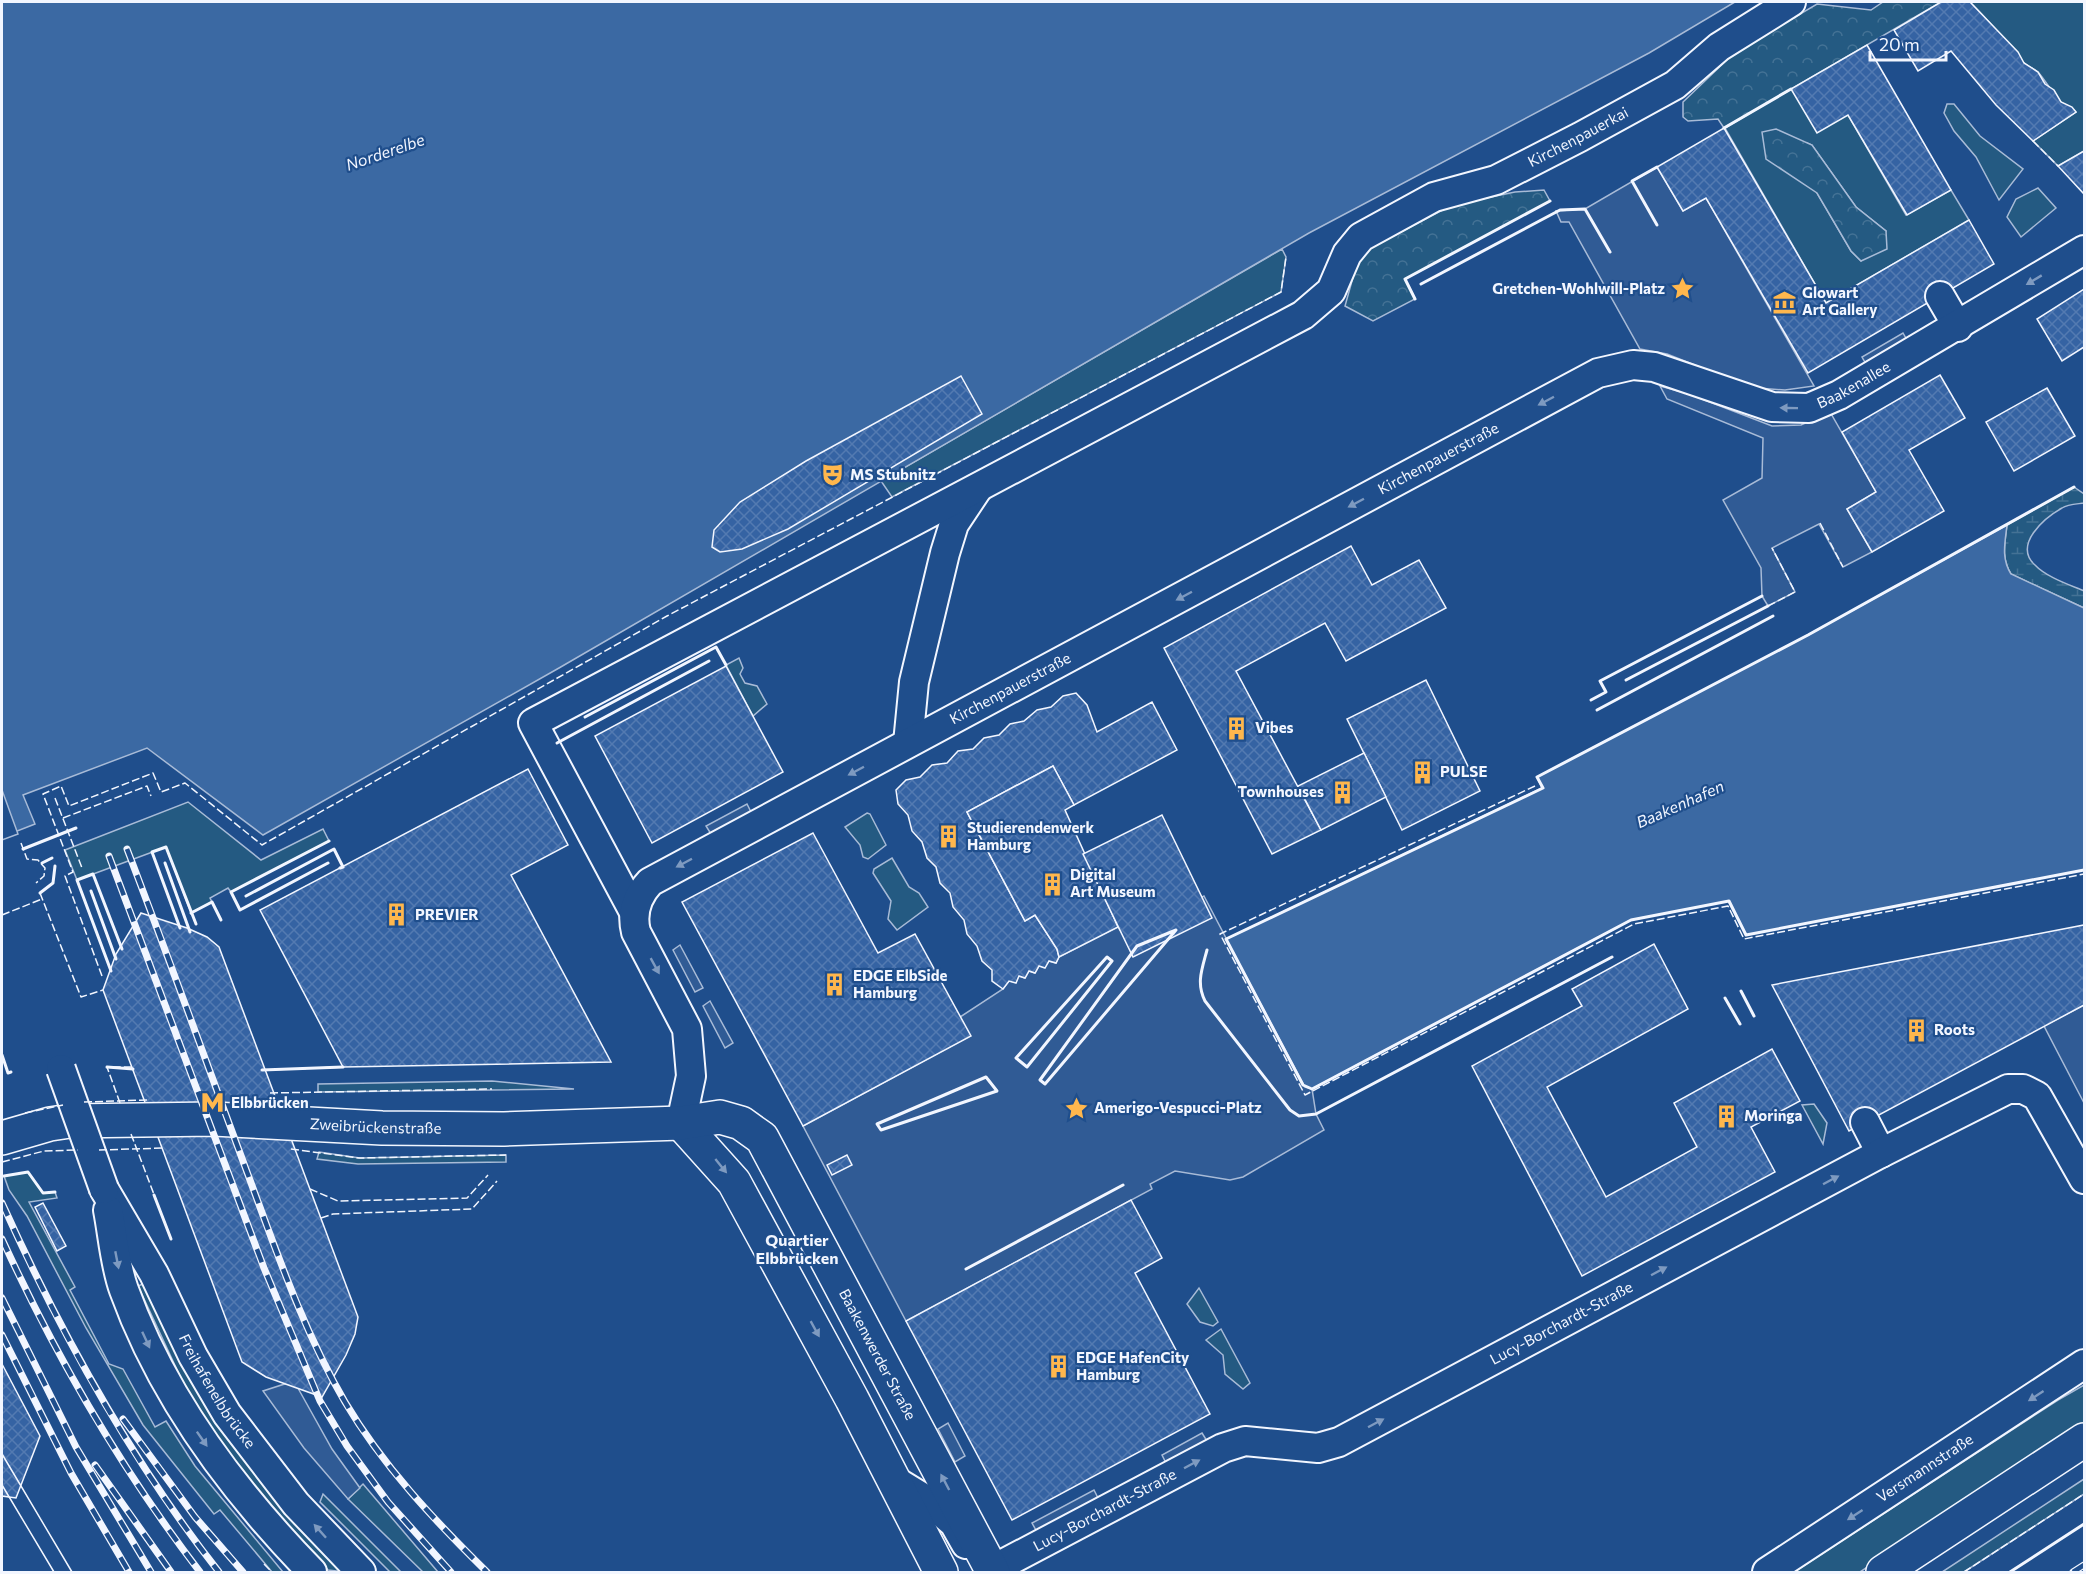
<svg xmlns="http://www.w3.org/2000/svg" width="2086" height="1574" font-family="Commissioner,sans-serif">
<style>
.grass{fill:#245a82;stroke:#a8bbd7;stroke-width:1.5;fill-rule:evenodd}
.wetland{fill:url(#wetland-marsh);stroke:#a8bbd7;stroke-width:1.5}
.park{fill:url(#park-crowns);stroke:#a8bbd7;stroke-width:1.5}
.parking{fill:#305b95;stroke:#a8bbd7;stroke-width:1.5}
.water{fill:#3b69a3;stroke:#a8bbd7;stroke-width:1.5}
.pier{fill:#1f4e8c;stroke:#a8bbd7;stroke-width:1.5}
.building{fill:url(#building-cross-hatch);stroke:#f2f6ff;stroke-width:1.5}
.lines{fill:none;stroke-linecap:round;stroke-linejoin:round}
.minor-casing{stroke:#f2f6ff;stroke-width:32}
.major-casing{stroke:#f2f6ff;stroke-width:36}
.minor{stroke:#1f4e8c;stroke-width:28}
.major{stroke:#1f4e8c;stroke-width:33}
.tram{stroke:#f2f6ff;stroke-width:1.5}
.rail-casing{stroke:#f2f6ff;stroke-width:7}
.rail{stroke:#1f4e8c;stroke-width:4.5;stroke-dasharray:14;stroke-linecap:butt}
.minor-bridge-casing{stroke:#f2f6ff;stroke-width:32;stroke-linecap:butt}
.minor-bridge{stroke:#1f4e8c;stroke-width:28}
.fence{stroke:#f2f6ff;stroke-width:1.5;stroke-dasharray:8 3;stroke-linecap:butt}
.wall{stroke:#f2f6ff;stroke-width:3}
.oneway{fill:#7e9ac0}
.labels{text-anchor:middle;stroke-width:4.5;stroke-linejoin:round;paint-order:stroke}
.street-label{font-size:15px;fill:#f2f6ff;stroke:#1f4e8c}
.poi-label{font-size:15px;font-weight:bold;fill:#f2f6ff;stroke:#1f4e8c;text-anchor:start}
.water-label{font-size:16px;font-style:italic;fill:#f2f6ff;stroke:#1f4e8c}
.neighbourhood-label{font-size:16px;font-weight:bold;fill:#f2f6ff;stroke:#1f4e8c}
</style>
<defs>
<pattern id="wetland-marsh" width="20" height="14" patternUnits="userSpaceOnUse" patternTransform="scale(1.5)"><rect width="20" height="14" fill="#245a82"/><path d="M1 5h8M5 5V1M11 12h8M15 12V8" fill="none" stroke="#447295"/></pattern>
<pattern id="park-crowns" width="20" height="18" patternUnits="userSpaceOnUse" patternTransform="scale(1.5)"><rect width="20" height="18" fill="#245a82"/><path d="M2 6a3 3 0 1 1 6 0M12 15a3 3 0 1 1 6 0" fill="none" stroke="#447295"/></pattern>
<pattern id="building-cross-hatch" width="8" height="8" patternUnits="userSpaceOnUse" patternTransform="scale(1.5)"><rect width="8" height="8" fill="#3563a3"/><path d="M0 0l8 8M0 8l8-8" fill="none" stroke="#537ab1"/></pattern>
</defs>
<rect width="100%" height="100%" fill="#1f4e8c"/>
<g class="grass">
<path d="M1970,2H2084V151L2058,166L2033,141L2076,112C2072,106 2066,106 2061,102C2052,93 2046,81 2038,72C2034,68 2027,67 2023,62C2006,41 1989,21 1970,2Z"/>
<path d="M1791,89L1848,115L1906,215L1951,190L1969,220L1826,303L1725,128ZM1807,143L1812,145L1856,207L1886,231L1861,261L1851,251L1817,193Z"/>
<path d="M1947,104H1954L1980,136L2023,169L1999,200L1976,157L1954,131L1944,113Z"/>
<path d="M2038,188L2056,208L2021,237L2007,217L2016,199Z"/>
<path d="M1282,249L1286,257L1281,292L892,497L881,481Z"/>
<path d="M739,658L743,668L740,674L745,683L757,686L767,704L753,716L726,665Z"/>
<path d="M188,802L261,860L323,829L329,841L231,892L228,888L210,898L212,902L191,913L166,847L77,880L65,850Z"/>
<path d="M867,813L870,814L886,845L868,859L863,857L860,845L845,827Z"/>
<path d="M892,858L909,887L919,893L928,907L897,930L888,919L891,901L873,873L874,869Z"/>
<path d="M492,1081L574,1089L318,1092V1084Z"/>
<path d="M1814,1104L1827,1123L1823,1144L1802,1105Z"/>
<path d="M319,1152L360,1158L506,1155V1162L358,1164L317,1159Z"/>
<path d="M28,1172L43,1193L55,1192L57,1198L29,1202L75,1287L70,1290L109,1364L123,1369L155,1427L166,1421L195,1466L283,1572H272L220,1510L214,1514L143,1425L86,1328L27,1216L9,1190L4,1176Z"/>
<path d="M143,1284C160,1318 175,1354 195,1387C237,1456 289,1514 345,1572L328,1570L285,1524L215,1436L186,1389L138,1286Z"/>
<path d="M1199,1288L1218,1322L1213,1326L1200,1322L1187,1304Z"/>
<path d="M1221,1329L1250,1383L1243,1389L1225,1374L1223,1355L1206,1340Z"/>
<path d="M2084,1385V1425L1860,1572H1794L2058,1400Z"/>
<path d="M2084,1479V1494L1964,1572H1942Z"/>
<path d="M363,1484L438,1572H423L348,1499Z"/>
<path d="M323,1494L401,1572H390L320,1502Z"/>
</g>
<path class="wetland" d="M2074,487L2084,494V503C2078,504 2068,504 2062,508C2044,518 2013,545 2035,565C2046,577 2070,585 2084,591V608L2011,574C2001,558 2005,543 2007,525Z"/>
<g class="park">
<path d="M1883,2H1941L1724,128L1718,119L1688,121L1683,117V102L1734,53L1817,4L1871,10Z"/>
<path d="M1776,129L1812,145L1856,207L1886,231L1887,249L1861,261L1851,251L1817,193L1766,159L1762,132Z"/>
<path d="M1544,190L1550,201L1405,279L1415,299L1373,321L1345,306L1360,252L1371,241L1376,245L1452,205L1515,192Z"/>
</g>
<g class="parking">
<path d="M1657,167L1683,211L1706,198L1814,386L1785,390L1758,388L1730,379L1667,354L1640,349L1569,222H1561L1556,211L1585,209Z"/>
<path d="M1903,333L1907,340L1866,364L1862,357Z"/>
<path d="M1660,386L1689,394L1772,426L1801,425L1830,412L1876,492L1847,509L1872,552L1843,567L1819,524L1772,548L1795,592L1768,606L1762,596L1761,568L1723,500L1762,478L1763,438L1667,399Z"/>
<path d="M747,804L751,812L711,834L706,826Z"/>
<path d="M1204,896L1303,1085L1312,1089L1316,1114L1324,1130L1243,1177L1230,1180L1175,1171L1150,1184L1152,1189L906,1321L803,1126L970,1036L960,1017L1003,989L1009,981L1015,982L1019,976L1025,978L1029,971L1035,973L1039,966L1045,967L1049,961L1056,963L1059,957L1118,927L1124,936Z"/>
<path d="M680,945L703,988L695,992L673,950Z"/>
<path d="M710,1001L733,1043L725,1048L703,1006Z"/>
<path d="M2084,1005V1103L2044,1026Z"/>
<path d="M294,1381L332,1449L360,1488L348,1499L304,1448L263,1391Z"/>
<path d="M948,1423L965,1456L955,1462L938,1429Z"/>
<path d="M1202,1433L1207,1441L1166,1463L1162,1455Z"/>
<path d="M1094,1490L1099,1500L1037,1532L1032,1523Z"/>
</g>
<g class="water">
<path d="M2,2H1735L1649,53L1309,233L559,668L263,835L147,748L23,795L35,824L2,837Z"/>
<path d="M2007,525C2005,543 2001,558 2011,574L2084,608V870L1746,935L1728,901L1631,920L1312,1089L1305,1087L1226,939L1542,788L1537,777L1808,635Z"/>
</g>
<path class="pier" d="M2,790L18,834L2,840Z"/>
<g class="building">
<path d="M1941,2H1970L2018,52L2024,63L2038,72L2045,84L2054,90L2061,102L2072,107L2076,112L2033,141L1996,105L1951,51L1918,71L1894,30Z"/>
<path d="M1867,45L1951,190L1907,215L1848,115L1817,133L1791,89Z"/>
<path d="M1724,128L1826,303L1969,220L1994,264L1808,373L1706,198L1683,211L1657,167Z"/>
<path d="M2084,151V194L2058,166Z"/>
<path d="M2084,289V347L2062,361L2037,319Z"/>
<path d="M1940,375L1965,418L1909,450L1944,511L1872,552L1847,509L1876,492L1842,432Z"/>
<path d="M961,376L982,414L788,529L742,549L720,552L712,547L714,530L740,502L806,461Z"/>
<path d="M2047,388L2075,436L2014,471L1986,422Z"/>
<path d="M1351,546L1372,585L1419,560L1446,608L1346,661L1325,623L1236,671L1321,830L1272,854L1164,648Z"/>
<path d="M726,666L783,772L652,843L595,736Z"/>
<path d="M1426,680L1480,791L1402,830L1347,719Z"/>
<path d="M1076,693L1087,705L1097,732L1152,702L1177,750L1074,805L1053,766L967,812L1025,921L1035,915L1057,949L1059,957L1056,963L1049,961L1045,968L1039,966L1035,973L1029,971L1025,978L1019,976L1016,983L1009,981L1003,989L992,981V970L982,961L977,946L967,934L964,920L953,907L950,893L940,883L936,867L927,858L922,842L912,831L908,815L898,804L896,790L906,780L920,777L932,765L947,763L958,751L973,749L984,738L999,735L1010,724L1024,721L1037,710L1051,707L1063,696Z"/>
<path d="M1364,753L1386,797L1321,830L1298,786Z"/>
<path d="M1053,766L1074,805L1065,810L1118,927L1059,957L1057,949L1035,915L1025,921L967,812Z"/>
<path d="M528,769L568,845L511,875L611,1062L343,1067L260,910Z"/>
<path d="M1162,815L1212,918L1133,957L1083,854Z"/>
<path d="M813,833L878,953L915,934L971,1036L803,1126L682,902Z"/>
<path d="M141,913L187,928L207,937L219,947L358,1317L355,1334L346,1355L322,1397L266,1377L242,1362L103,990L116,954Z"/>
<path d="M2084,925V1005L1849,1131L1772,985Z"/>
<path d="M1654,944L1688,1009L1547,1087L1606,1197L1697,1147L1674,1103L1772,1049L1800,1101L1751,1127L1775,1172L1582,1276L1472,1066L1582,1006L1572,989Z"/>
<path d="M847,1155L852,1165L832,1175L827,1165Z"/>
<path d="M1131,1200L1162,1258L1135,1273L1210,1414L1012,1520L906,1321Z"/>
<path d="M43,1203L66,1246L57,1251L35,1207Z"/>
<path d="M2,1364L40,1436L16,1498L2,1496Z"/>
</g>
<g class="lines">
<defs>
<g id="minor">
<path d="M1940,296L1958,327"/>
<path d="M908,743L914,682L945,553L954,524L978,488"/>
<path id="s1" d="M634,912L533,723L1303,315L1331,291L1347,254L1361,237L1434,197L1496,180L1580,137L1675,85L1719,47L1791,2"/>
<path d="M1865,1122L1881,1153"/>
<path id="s2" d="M681,1123L691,1076L687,1029L636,932C631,912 637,896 650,882L1598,373L1633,365L1654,367L1772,407L1809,408L1839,395L2084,250"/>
<path id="s3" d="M104,1189L154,1274L193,1356L227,1414L296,1504L361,1572"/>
<path d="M108,1210C113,1236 115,1266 124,1290C163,1398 233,1491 312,1572"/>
<path d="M892,1479L928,1501L954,1523L966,1544"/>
<path id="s4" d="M988,1572L1223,1448L1245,1441L1318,1448L1339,1442L1881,1153L2008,1089H2023L2037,1096L2084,1179"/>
<path id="s5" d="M1767,1572L2084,1364"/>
</g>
<g id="major">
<path d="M681,1123L734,1182L852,1399L941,1572"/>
<path id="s6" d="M2,1138L50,1124L70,1121L214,1119L382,1128L504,1129L681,1123L720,1117L741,1123L762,1138L993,1572"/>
<path d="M1883,1572L2084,1440"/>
</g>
</defs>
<use href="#minor" class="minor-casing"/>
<use href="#major" class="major-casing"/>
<use href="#minor" class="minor"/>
<use href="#major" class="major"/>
<g class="tram">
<path d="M2,1454L72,1572"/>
<path d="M2,1485L54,1572"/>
</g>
<defs>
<g id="rail">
<path d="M127,849C168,956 207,1064 247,1172C276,1250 303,1330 345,1402C383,1466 434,1520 487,1572"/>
<path d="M109,856L264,1268L320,1401L347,1446L388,1502L451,1572"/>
<path d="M2,1203C61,1334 130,1459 219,1572"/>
<path d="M2,1239C56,1357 121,1469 200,1572"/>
<path d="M2,1298L76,1447L151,1572"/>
<path d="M2,1335L71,1473L129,1572"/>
<path d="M123,1419L195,1517L243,1572"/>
<path d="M95,1465L171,1572"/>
<path d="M2073,1572L2084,1565"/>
</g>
</defs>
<use href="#rail" class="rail-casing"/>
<use href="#rail" class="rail"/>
<defs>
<path id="minor-bridge" d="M61,1069L104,1189"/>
</defs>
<use href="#minor-bridge" class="minor-bridge-casing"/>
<use href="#minor-bridge" class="minor-bridge"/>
<g class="fence">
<path d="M2033,141L2058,166"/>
<path d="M1820,523L1843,567"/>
<path d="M1768,606L1795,592L1772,548"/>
<path d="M1535,786L1220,934L1305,1095L1634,924L1728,906L1744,939L2084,874"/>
<path d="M55,798L82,868"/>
<path d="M63,818L147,786L151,796"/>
<path d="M21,843L27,859L38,860L45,868L44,876L36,883"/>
<path d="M40,893L81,997L103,990"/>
<path d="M2,915L42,899"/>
<path d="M102,976L65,876L73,872L43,794L61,786L69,806L153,773L161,792L185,783L262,845L667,616L1281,292L1286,257"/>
<path d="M265,1070L343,1067"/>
<path d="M270,1093L492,1089"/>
<path d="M84,1102L147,1100"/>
<path d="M120,1103L107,1067H132"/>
<path d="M25,1113L63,1105"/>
<path d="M131,1134L171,1239"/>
<path d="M291,1149L359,1158L506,1155"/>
<path d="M99,1150L165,1148"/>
<path d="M2,1162L44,1151L78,1150"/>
<path d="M310,1189L338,1201L467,1198L488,1175"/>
<path d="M321,1218L333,1214L472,1209L497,1181"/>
<path d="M264,1564L272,1572"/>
<path d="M1964,1572L2084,1494"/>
</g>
<g class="wall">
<path d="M1724,128L1791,89"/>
<path d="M1657,167L1632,181L1657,225"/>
<path d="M1421,284L1560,210L1585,209L1610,252"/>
<path d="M1415,299L1405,279L1550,201"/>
<path d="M2074,487L1808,635L1537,777L1543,788L1226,939L1303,1085L1312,1089L1631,920L1729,901L1746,935L2084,870"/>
<path d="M1626,680L1768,606"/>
<path d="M1591,700L1606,692L1600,681L1762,596"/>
<path d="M1597,710L1773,616"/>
<path d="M585,717L716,647L726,665"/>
<path d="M557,743L709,661"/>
<path d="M23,849L76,828"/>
<path d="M42,863L52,858"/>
<path d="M165,863L190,932"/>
<path d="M328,863L240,910L231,892L329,841"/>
<path d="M91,891L116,959"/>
<path d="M40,893L53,883L55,866"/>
<path d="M246,896L334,849L343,867L340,868"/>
<path d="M191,913L212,902L221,920"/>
<path d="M180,928L152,852L166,847L196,924"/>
<path d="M1176,930L1045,1084L1040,1080L1137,946Z"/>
<path d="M1207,950C1202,969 1196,983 1205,1001L1290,1110L1299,1116L1316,1114L1612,957"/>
<path d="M1107,957L1112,961L1027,1067L1016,1058Z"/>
<path d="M111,971L77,880L93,874L122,949"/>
<path d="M1741,991L1754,1016"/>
<path d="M1725,998L1740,1024"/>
<path d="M2,1055L8,1073L11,1072"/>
<path d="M107,1067L133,1069"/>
<path d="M262,1070L343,1067"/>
<path d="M986,1077L997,1091L881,1130L877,1124Z"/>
<path d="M4,1176L28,1172L43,1193L55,1192"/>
<path d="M154,1195L171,1239"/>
<path d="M966,1269L1123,1185"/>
<path d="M2010,1572L2084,1524"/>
</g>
</g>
<defs><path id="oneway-solid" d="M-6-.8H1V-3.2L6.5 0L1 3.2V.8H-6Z" transform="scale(1.5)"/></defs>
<g class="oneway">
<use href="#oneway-solid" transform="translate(2034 280) rotate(149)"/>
<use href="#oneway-solid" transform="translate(1546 401) rotate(152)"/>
<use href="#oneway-solid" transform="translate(1789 408) rotate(-179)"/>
<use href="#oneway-solid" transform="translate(1356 503) rotate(152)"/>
<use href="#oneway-solid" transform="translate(1184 596) rotate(152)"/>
<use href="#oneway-solid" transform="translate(856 771) rotate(152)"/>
<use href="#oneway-solid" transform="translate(684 863) rotate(152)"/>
<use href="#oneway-solid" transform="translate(655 966) rotate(61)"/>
<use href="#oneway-solid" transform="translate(721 1166) rotate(51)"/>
<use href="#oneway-solid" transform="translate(1831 1180) rotate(-28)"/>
<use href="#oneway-solid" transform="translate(117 1260) rotate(79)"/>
<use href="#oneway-solid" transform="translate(1659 1271) rotate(-28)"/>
<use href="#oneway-solid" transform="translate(815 1329) rotate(61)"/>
<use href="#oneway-solid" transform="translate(146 1340) rotate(65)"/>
<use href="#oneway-solid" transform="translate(2036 1396) rotate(147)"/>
<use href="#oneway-solid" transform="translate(1376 1423) rotate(-28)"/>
<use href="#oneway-solid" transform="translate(202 1439) rotate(55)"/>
<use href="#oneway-solid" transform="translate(1192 1464) rotate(-28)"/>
<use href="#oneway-solid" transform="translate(945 1482) rotate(-118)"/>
<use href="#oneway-solid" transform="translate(1855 1515) rotate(147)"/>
<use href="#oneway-solid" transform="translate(320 1531) rotate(-132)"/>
</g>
<defs>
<symbol id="sight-bare" viewBox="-9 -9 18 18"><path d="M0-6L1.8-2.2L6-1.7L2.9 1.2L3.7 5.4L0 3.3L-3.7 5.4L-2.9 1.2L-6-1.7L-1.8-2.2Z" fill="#ffb74d" stroke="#1f4e8c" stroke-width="2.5" paint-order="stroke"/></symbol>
<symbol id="museum-bare" viewBox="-9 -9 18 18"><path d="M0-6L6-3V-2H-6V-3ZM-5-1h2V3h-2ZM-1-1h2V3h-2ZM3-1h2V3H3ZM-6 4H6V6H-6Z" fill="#ffb74d" stroke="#1f4e8c" stroke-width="2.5" paint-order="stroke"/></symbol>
<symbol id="theatre-bare" viewBox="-9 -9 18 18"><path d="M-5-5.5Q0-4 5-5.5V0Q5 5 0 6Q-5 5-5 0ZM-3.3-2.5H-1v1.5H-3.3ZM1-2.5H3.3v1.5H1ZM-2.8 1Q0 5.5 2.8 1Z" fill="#ffb74d" stroke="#1f4e8c" stroke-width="2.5" paint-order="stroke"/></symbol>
<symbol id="building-bare" viewBox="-9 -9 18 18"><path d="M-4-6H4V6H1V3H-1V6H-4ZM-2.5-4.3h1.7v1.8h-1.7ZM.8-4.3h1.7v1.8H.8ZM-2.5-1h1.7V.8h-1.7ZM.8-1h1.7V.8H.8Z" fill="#ffb74d" stroke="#1f4e8c" stroke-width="2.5" paint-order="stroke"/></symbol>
<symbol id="metro-bare" viewBox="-9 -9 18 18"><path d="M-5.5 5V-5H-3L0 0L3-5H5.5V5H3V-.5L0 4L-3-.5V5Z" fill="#ffb74d" stroke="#1f4e8c" stroke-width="2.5" paint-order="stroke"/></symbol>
</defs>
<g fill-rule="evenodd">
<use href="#sight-bare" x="1666" y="272" width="33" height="33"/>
<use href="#museum-bare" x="1768" y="286" width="33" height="33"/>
<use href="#theatre-bare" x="816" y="458" width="33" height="33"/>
<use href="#building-bare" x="1220" y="712" width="33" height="33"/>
<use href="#building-bare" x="1406" y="756" width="33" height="33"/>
<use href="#building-bare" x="1326" y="776" width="33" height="33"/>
<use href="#building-bare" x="932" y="820" width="33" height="33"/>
<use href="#building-bare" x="1036" y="868" width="33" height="33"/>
<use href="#building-bare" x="380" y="898" width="33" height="33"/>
<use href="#building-bare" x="818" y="968" width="33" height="33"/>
<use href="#building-bare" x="1900" y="1014" width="33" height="33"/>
<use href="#metro-bare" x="196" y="1086" width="33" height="33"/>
<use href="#sight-bare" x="1060" y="1092" width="33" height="33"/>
<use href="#building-bare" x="1710" y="1100" width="33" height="33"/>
<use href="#building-bare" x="1042" y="1350" width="33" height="33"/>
</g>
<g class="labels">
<g class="street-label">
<text dy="5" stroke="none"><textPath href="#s1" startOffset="1425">Kirchenpauerkai</textPath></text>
<text dy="5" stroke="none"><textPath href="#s2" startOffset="1604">Baakenallee</textPath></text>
<text dy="5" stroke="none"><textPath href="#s2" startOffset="1154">Kirchenpauerstraße</textPath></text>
<text dy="5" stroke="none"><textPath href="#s2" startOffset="668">Kirchenpauerstraße</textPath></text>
<text dy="5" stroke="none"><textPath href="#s6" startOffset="376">Zweibrückenstraße</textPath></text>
<text dy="5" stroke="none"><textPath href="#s4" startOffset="636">Lucy-Borchardt-Straße</textPath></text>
<text dy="5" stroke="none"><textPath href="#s6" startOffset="1014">Baakenwerder Straße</textPath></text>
<text dy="5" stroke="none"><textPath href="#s3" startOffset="232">Freihafenelbbrücke</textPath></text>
<text dy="5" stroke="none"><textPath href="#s5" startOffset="189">Versmannstraße</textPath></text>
<text dy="5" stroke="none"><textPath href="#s4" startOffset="132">Lucy-Borchardt-Straße</textPath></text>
</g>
<g class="poi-label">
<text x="1665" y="294" text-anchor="end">Gretchen-Wohlwill-Platz</text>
<text x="1802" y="298">Glowart<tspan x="1802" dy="17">Art Gallery</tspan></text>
<text x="850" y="480">MS Stubnitz</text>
<text x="1255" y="733">Vibes</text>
<text x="1440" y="777">PULSE</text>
<text x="1324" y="797" text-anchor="end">Townhouses</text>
<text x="967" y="833">Studierendenwerk<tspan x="967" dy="17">Hamburg</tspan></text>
<text x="1070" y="880">Digital<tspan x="1070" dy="17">Art Museum</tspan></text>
<text x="415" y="920">PREVIER</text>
<text x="853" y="981">EDGE ElbSide<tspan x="853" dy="17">Hamburg</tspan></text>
<text x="1934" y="1035">Roots</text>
<text x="231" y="1108">Elbbrücken</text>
<text x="1094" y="1113">Amerigo-Vespucci-Platz</text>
<text x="1744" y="1121">Moringa</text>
<text x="1076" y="1363">EDGE HafenCity<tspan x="1076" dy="17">Hamburg</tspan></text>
</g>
<g class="water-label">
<text transform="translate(385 152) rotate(-19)" y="6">Norderelbe</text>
<text transform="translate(1680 804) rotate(-24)" y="6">Baakenhafen</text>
</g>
<g class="neighbourhood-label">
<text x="797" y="1246">Quartier<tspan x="797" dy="18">Elbbrücken</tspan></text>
</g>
</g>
<rect width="2086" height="1574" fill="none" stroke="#f2f6ff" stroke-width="6"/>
<path d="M1870 51v9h76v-9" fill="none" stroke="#f2f6ff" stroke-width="3"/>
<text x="1879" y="51" font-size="18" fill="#f2f6ff" stroke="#1f4e8c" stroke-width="4.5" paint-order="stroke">20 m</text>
</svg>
